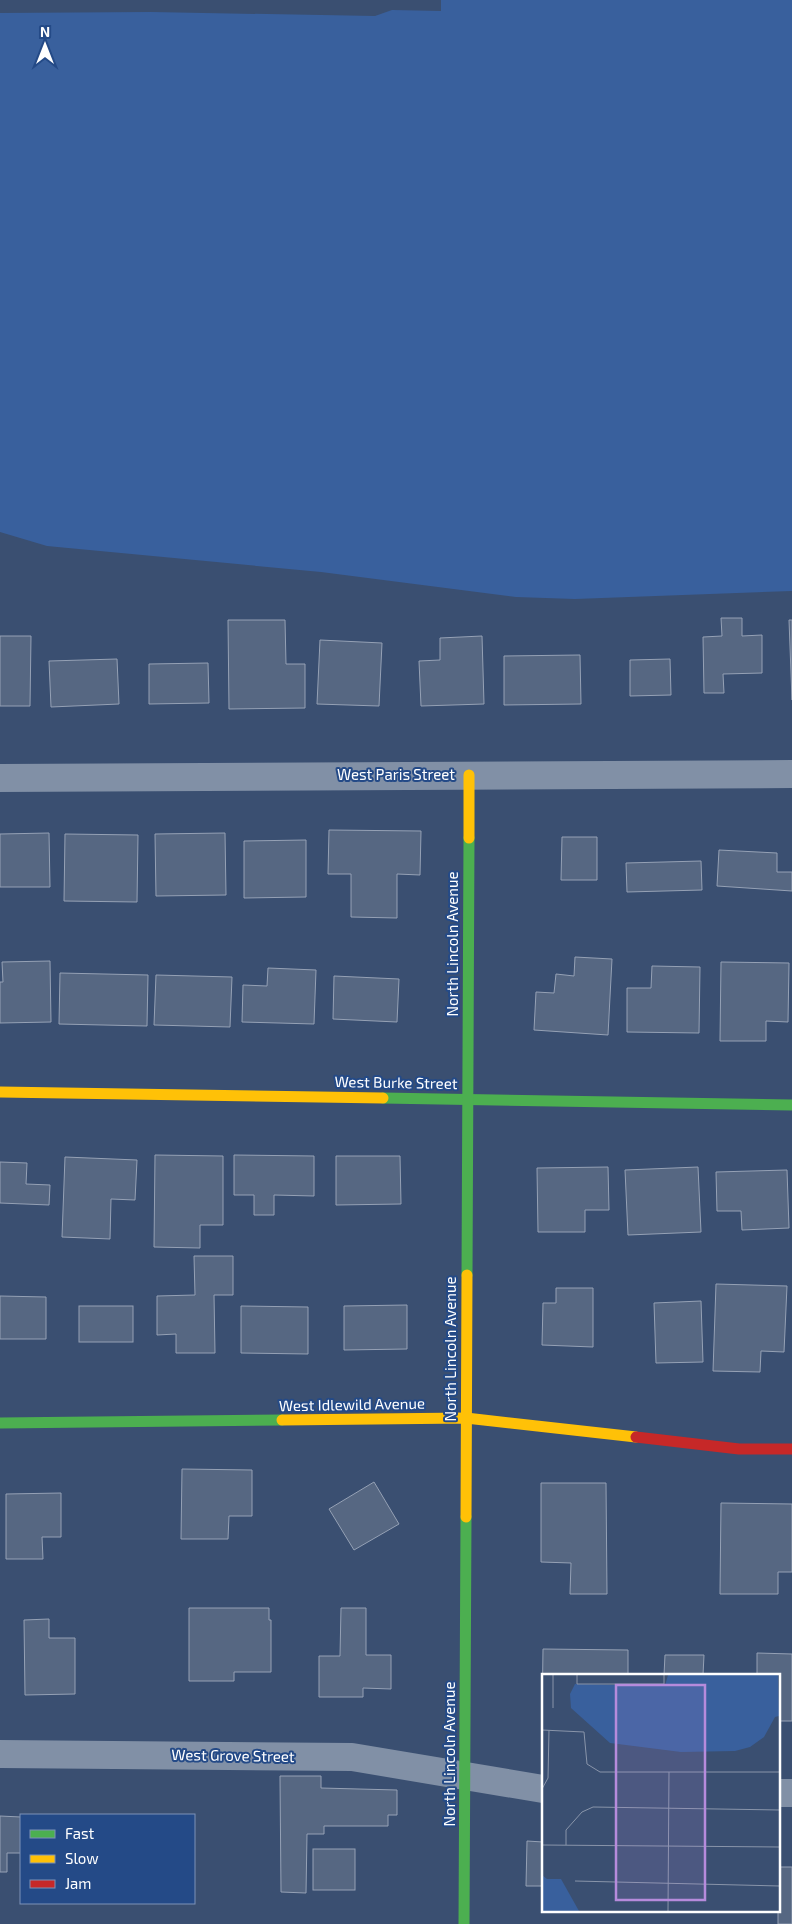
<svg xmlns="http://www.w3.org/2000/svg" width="792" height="1924" font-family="'Exo 2',sans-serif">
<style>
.green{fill:#39609d}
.building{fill:#566782;stroke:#95a1b5}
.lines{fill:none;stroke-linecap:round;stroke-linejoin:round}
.street{stroke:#8190a6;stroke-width:28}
.fast{stroke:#4caf50;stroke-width:11}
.slow{stroke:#ffc107;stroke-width:11}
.jam{stroke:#c62828;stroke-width:11}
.labels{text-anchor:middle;stroke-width:4;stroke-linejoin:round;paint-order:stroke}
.street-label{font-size:15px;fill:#fff;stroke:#244a87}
.inset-road{fill:none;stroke:#8995aa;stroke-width:1}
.view{fill:#b68bdc;fill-opacity:0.15;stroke:#b68bdc;stroke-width:2.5}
.inset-edge{fill:none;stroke:#fff;stroke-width:2.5}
</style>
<rect width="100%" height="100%" fill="#3a4f71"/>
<path class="green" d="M441,0H792V591L575,599L516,597L321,572L47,546L0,532V13L151,12L375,16L392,10L441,11Z"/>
<g class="building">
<path d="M721,618H742V636L762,635V673L723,674L724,693H704L703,637L722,636Z"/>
<path d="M228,620H285L286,664H305V708L229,709Z"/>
<path d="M789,620H792V700Z"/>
<path d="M0,636H31L30,706H0Z"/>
<path d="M482,636L484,704L421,706L419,661L440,660V638Z"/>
<path d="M320,640L382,643L379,706L317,704Z"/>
<path d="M580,655L581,704L504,705V656Z"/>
<path d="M117,659L119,704L51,707L49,661Z"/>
<path d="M670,659L671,695L630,696V660Z"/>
<path d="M208,663L209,703L149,704V664Z"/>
<path d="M329,830L421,831L420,875L397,874V918L351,917V874H328Z"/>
<path d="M49,833L50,887H0V834Z"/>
<path d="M225,833L226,895L156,896L155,834Z"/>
<path d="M65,834L138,835L137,902L64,901Z"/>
<path d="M562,837H597V880H561Z"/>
<path d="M306,840V897L244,898V841Z"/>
<path d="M719,850L777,853V872H792V891L717,886Z"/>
<path d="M701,861L702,890L627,892L626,863Z"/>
<path d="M575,957L612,959L608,1035L534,1030L536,992L554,993L556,974L574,976Z"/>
<path d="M50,961L51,1022L0,1023V982H3L2,962Z"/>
<path d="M721,962L789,963L788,1022L766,1021V1041H720Z"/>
<path d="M652,966L700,967L699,1033L627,1032V988H651Z"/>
<path d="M268,968L316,970L314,1024L242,1022L243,985L267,986Z"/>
<path d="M60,973L148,975L147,1026L59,1024Z"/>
<path d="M156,975L232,977L230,1027L154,1025Z"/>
<path d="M334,976L399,979L397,1022L333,1019Z"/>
<path d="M155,1155L223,1156V1225H200V1248L154,1247Z"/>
<path d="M234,1155L314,1156V1196L274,1195V1215H254V1195H234Z"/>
<path d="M336,1156H400L401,1204L336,1205Z"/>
<path d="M65,1157L137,1160L135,1200L111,1199L110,1239L62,1237Z"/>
<path d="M0,1162L27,1163L26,1184L50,1185L49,1205L0,1203Z"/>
<path d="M608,1167L609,1210H585V1232H538L537,1168Z"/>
<path d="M698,1167L701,1232L628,1235L625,1170Z"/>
<path d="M787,1170L789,1228L742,1230L741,1211H717L716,1172Z"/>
<path d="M194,1256H233V1295H214L215,1353H176V1334L157,1335V1296L195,1295Z"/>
<path d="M716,1284L787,1286L784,1352L761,1351L760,1372L713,1371Z"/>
<path d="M556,1288H593V1347L542,1345L543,1303H556Z"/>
<path d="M0,1296L46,1297V1339H0Z"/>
<path d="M701,1301L703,1362L656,1363L654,1303Z"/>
<path d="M407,1305V1349L344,1350V1306Z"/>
<rect x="79" y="1306" width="54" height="36"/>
<path d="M241,1306L308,1307V1354L241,1353Z"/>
<path d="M182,1469L252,1470V1516H229L228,1539H181Z"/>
<path d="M374,1482L399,1524L354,1550L329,1509Z"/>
<path d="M541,1483H606L607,1594H570L571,1563L541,1562Z"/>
<path d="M61,1493V1537H42L43,1559H6V1494Z"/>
<path d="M721,1503L792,1504V1572H778V1594H720Z"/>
<path d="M189,1608H269V1620H271V1672H234V1681H189Z"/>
<path d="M341,1608H366V1655H391V1689L363,1688V1697H319V1656H340Z"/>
<path d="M49,1619V1638H75V1694L25,1695L24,1620Z"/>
<path d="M543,1649L628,1650V1675H543L542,1719Z"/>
<path d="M757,1653L792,1654V1721H778V1675H757Z"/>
<path d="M665,1655H704L703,1675H664Z"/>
<path d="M280,1776H321V1788L397,1790V1815H388V1826H324V1834H307L306,1893L281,1892Z"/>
<path d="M0,1816L21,1817V1853H7V1872H0Z"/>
<path d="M527,1841L543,1842V1886H526Z"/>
<rect x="313" y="1849" width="42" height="41"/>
<rect x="778" y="1867" width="14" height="57"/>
</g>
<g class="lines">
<g class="street">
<path d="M0,778L792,774"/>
<path d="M0,1754L352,1757L543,1789"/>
<path d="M778,1793H792"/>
</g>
<g class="fast">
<path d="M383,1098L792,1105"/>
<path d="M467,1275L469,838"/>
<path d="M0,1423L282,1420"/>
<path d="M464,1924L466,1517"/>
</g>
<g class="slow">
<path d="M469,838V775"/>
<path d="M0,1092L383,1098"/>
<path d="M282,1420L466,1418L636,1437"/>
<path d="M466,1517L467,1275"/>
</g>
<path class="jam" d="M636,1437L739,1449H792"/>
</g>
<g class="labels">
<g class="street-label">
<text x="396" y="780">West Paris Street</text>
<text transform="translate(453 944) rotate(-90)" y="5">North Lincoln Avenue</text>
<text transform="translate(396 1083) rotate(1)" y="5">West Burke Street</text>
<text transform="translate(451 1349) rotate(-90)" y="5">North Lincoln Avenue</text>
<text transform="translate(352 1405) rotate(-1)" y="5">West Idlewild Avenue</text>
<text transform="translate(450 1754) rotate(-90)" y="5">North Lincoln Avenue</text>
<text transform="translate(233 1756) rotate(1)" y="5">West Grove Street</text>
</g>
</g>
<g transform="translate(542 1674)">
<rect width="238" height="238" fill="#3a4f71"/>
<path d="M126,1H236L237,42L233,43L222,63L208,73L193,77L139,78L68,69L29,34L28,20L33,10L123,12ZM0,201L5,205H19L37,237H0Z" fill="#39609d"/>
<path class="inset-road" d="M35,1V10H122V1M11,34V1M0,56L42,58L45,90L58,98H238M0,115L6,104L7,56M0,171L238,173M24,171V156L40,138L51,133L238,136M33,207L238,212M126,237L127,98"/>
<path class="view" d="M74,11H163V226H74Z"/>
<rect width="238" height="238" class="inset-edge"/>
</g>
<rect x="20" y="1814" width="175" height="90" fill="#244a87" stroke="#7c92b7"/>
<rect x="30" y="1830" width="25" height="8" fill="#4caf50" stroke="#7c92b7"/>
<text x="65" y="1839" font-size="15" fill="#ffffff">Fast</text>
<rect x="30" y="1855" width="25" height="8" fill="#ffc107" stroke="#7c92b7"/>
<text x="65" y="1864" font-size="15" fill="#ffffff">Slow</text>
<rect x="30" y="1880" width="25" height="8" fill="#c62828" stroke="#7c92b7"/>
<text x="65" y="1889" font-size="15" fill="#ffffff">Jam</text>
<g transform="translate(45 45)" stroke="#244a87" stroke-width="4" paint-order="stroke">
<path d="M0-4L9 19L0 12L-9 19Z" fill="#ffffff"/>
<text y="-8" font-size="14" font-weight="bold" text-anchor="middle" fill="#ffffff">N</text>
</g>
</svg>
